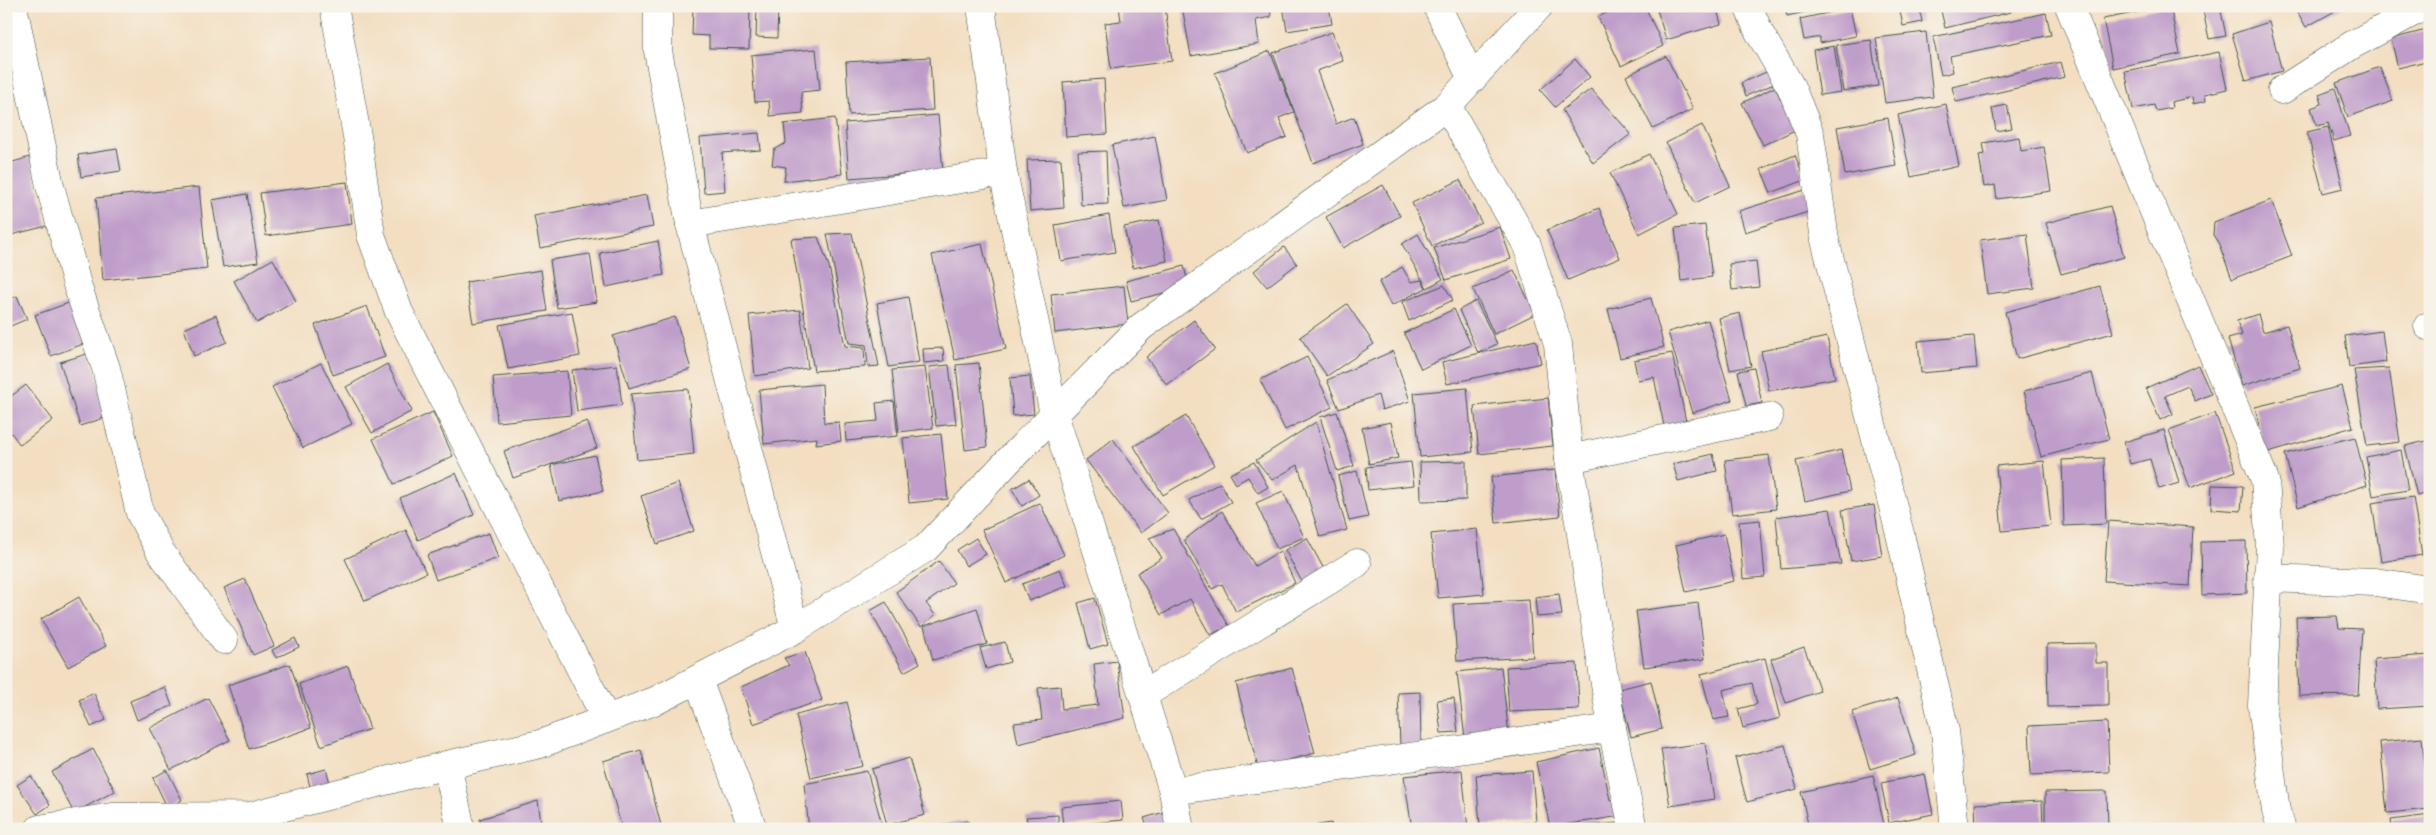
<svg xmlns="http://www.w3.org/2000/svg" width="2436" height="835" font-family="Pangolin,sans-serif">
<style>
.building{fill:#bf9dca}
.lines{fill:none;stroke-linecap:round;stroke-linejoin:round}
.minor-casing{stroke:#3f5549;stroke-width:29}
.minor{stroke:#fff;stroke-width:28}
</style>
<rect width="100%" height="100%" fill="#f7f3e8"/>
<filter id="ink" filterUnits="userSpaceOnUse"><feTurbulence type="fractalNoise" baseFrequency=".02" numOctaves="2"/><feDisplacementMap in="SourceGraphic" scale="10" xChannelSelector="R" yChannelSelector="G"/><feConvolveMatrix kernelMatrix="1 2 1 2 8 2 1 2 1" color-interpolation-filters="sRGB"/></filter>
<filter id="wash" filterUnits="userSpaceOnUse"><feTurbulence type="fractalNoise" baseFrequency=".0096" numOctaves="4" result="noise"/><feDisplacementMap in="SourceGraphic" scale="20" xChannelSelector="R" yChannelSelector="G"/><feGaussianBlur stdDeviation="1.12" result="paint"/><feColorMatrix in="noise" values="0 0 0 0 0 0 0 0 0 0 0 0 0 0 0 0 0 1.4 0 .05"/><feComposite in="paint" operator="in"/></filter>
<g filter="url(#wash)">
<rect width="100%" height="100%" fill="#f3dec1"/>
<g id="blocks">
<g class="building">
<path d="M693,6H750L749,49L709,48V36L692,35Z"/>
<path d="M757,6H778L777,38L756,37Z"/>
<path d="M1119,6H1165L1172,61L1111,69L1105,23L1121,21Z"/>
<path d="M1182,6H1270L1271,17L1256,20L1259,44L1191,56Z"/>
<path d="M1283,6H1329L1332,24L1287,31Z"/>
<path d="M1621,6H1645L1663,46L1621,66L1598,17Z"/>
<path d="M1656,6H1716L1721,24L1666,40Z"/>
<path d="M1785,6H1828V7L1787,16Z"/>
<path d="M1899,6H1919L1922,22L1903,26Z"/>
<path d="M1940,6H2010L2011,12L1945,28Z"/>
<path d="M2170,6L2180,54L2113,68L2103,19Z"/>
<path d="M2202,6H2220L2226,36L2209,39Z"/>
<path d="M2294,6H2344L2306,27Z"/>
<path d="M1850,8L1856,36L1820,43V37L1804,40L1800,19Z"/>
<path d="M2046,13L2051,35L1950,56L1953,72L1941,75L1933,37Z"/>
<path d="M2269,22L2282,71L2246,81L2232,34Z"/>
<path d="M2430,29V60L2398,68L2391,39Z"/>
<path d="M1332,32L1343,61L1317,71L1336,124L1354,117L1363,144L1313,163L1273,53Z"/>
<path d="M1926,32L1933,97L1885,103L1876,38Z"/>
<path d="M1871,40L1878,86L1843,91L1836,45Z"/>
<path d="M1834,46L1841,92L1820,95L1813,50Z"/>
<path d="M816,49L820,90L801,92L803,113L770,116L769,101L755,102L751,55Z"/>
<path d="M1270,51L1294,112L1279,118L1287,137L1247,153L1215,73Z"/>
<path d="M2219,52L2227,89L2205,94L2206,101L2193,104L2192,97L2171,102L2172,108L2156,111L2154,105L2133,109L2125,71Z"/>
<path d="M1666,56L1693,109L1653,129L1626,76Z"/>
<path d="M930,57L933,110L849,115L846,62Z"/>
<path d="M1575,59L1590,77L1555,107L1540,90Z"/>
<path d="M2061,62L2065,77L1956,102L1952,87Z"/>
<path d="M2380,67L2393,101L2348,117L2336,83Z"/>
<path d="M1771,70L1776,83L1746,96L1741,83Z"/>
<path d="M1104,79L1107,134L1066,137L1063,82Z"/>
<path d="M1775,87L1795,130L1763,145L1742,103Z"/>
<path d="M2335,88L2350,136L2334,141L2328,123L2317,126L2311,108L2322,104L2319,94Z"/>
<path d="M1591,89L1631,134L1593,163L1562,110Z"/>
<path d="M1946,104L1959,166L1911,177L1898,115Z"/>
<path d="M2007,105L2012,128L1996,131L1992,108Z"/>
<path d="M938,115L943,171L849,178L845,123Z"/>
<path d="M835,118L842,174L784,181L786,167L772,165L774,150L786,143L784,124Z"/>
<path d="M1888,118L1896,166L1845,175L1837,127Z"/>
<path d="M1702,125L1730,186L1695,203L1666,143Z"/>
<path d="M2328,127L2343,188L2323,193L2307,132Z"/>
<path d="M759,133L761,150L722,153L725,191L704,193L700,138Z"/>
<path d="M1155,136L1167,200L1124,208L1112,145Z"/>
<path d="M2019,137L2021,151L2044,147L2051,191L1997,199L1995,185L1984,187L1979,155L1985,154L1983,143Z"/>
<path d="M117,149L121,171L81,177L78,155Z"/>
<path d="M1106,151L1108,204L1081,205L1078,152Z"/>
<path d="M1649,154L1678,214L1639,234L1610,173Z"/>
<path d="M1795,155L1805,180L1771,193L1761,169Z"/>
<path d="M30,157L47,226L7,236L6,164Z"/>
<path d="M1061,159L1064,208L1030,211L1027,160Z"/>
<path d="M1460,180L1481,222L1432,246L1412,203Z"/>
<path d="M347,182L352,224L266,236L260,193Z"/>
<path d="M1383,185L1400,216L1343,248L1326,217Z"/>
<path d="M199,187L207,269L103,280L96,198Z"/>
<path d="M1805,190L1811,211L1745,232L1739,211Z"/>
<path d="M247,194L258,262L223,267L212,200Z"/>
<path d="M647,195L653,227L540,248L534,216Z"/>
<path d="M2271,200L2292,256L2232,279L2219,244L2213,235L2214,222Z"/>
<path d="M2110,206L2124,257L2061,274L2046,223Z"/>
<path d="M1599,208L1620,258L1568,280L1547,230Z"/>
<path d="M1109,215L1115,252L1061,261L1055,225Z"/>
<path d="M1159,220L1167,261L1133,268L1124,227Z"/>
<path d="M1705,225L1712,277L1681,281L1675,228Z"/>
<path d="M1500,227L1511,259L1446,280L1434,248Z"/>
<path d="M852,233L879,366L868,367L866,345L849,343L827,234Z"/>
<path d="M1418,234L1443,279L1427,288L1402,244Z"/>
<path d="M2027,234L2034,288L1987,294L1980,240Z"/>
<path d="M818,237L829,266L845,346L864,348L865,367L814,371L791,239Z"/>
<path d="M658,241L664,275L606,287L600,253Z"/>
<path d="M982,244L1006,349L955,360L932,255Z"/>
<path d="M1284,247L1297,264L1267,287L1254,271Z"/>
<path d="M590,254L597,302L557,308L550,260Z"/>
<path d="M273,259L296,301L257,323L234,281Z"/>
<path d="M1756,261L1759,287L1732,290L1729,264Z"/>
<path d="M1184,266L1189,287L1131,301L1126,281Z"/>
<path d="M1402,267L1411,282L1422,280L1426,288L1391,306L1379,282Z"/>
<path d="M541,270L547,311L473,323L466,282Z"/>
<path d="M1514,270L1535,314L1494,334L1473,289Z"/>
<path d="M1444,285L1453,300L1409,321L1402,302Z"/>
<path d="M1124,286L1128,324L1055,333L1051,294Z"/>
<path d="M2100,286L2113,333L2017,359L2005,312Z"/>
<path d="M17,296L27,319L6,328V301Z"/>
<path d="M908,297L919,362L889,367L877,303Z"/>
<path d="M1651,298L1664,347L1620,358L1608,309Z"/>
<path d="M1476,301L1497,344L1478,353L1459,310Z"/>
<path d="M71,302L86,343L51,356L35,315Z"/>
<path d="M1347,304L1374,344L1327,376L1300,337Z"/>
<path d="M367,306L385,357L333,375L315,325Z"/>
<path d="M1454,309L1471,345L1421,369L1404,333Z"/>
<path d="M800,310L808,368L755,376L749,315Z"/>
<path d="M572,312L580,356L508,369L499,325Z"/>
<path d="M1740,313L1751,366L1730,370L1719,318Z"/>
<path d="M2258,314L2263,332L2287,325L2300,368L2242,386L2228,339L2242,335L2237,321Z"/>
<path d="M216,315L227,342L194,356L184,329Z"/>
<path d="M675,317L691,369L629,388L613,336Z"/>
<path d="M1194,320L1215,349L1167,385L1146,357Z"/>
<path d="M1708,320L1732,400L1692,413L1668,332Z"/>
<path d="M2382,331L2386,362L2349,367L2345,336Z"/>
<path d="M1974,336L1977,368L1921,373L1918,341Z"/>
<path d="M1827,337L1835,378L1769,391L1761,351Z"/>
<path d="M1536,340L1541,363L1447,384L1442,362Z"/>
<path d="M943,348L944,361L924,363L923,349Z"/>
<path d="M1393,351L1410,401L1382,410L1378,395L1339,409L1327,380Z"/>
<path d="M90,353L110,416L80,426L60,362Z"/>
<path d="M1672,353L1686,422L1664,426L1654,377L1638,380L1634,360Z"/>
<path d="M1307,357L1332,407L1285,430L1260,380Z"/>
<path d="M321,363L352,424L303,448L272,387Z"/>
<path d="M979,363L987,447L965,450L956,365Z"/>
<path d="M387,364L412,411L372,433L346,387Z"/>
<path d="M617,365L622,405L577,411L572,370Z"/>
<path d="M949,365L956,424L936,426L929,367Z"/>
<path d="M2198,365L2211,394L2195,401L2188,386L2165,396L2173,414L2160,420L2146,388Z"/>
<path d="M925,367L933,428L899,432L892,370Z"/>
<path d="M1754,368L1762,403L1746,406L1738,371Z"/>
<path d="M2389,368L2400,442L2367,446L2354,370Z"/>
<path d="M567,371L571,415L497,422L493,377Z"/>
<path d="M2092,373L2109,439L2041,457L2024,391Z"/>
<path d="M1030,376L1034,414L1013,416L1010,378Z"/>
<path d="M822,384L824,423L839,422L841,441L816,444L817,438L764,444L759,390Z"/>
<path d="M26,385L53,420L20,445L6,426V400Z"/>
<path d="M2342,386L2353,427L2265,453L2255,407Z"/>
<path d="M1467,388L1473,452L1420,457L1414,393Z"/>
<path d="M688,389L694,454L637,460L631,394Z"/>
<path d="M1548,398L1553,446L1479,454L1474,406Z"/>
<path d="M894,401L898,436L846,441L845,424L878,421L876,403Z"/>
<path d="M433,412L453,456L394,484L373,439Z"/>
<path d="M1337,412L1354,466L1337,471L1320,417Z"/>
<path d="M2215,413L2236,471L2190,488L2169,430Z"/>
<path d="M1186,416L1214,465L1163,495L1134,446Z"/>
<path d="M587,421L597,448L513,478L504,451Z"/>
<path d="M1316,422L1347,530L1320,537L1298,465L1272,480L1256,460Z"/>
<path d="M1391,422L1398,458L1369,464L1362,428Z"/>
<path d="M2164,430L2179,483L2159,489L2150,459L2130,464L2124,442Z"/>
<path d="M941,434L948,499L909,503L903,438Z"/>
<path d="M2355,437L2367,485L2298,507L2285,454Z"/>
<path d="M1113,439L1168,513L1141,533L1086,460Z"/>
<path d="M2430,440V492L2417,496L2405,446Z"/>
<path d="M1841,450L1850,491L1805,501L1796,461Z"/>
<path d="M2401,450L2408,490L2373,496L2366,457Z"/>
<path d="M1713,454L1717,471L1678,481L1673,464Z"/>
<path d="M595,455L603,491L559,501L551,465Z"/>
<path d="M1769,455L1776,509L1732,514L1725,460Z"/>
<path d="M2104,458L2106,524L2064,526L2062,460Z"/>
<path d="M1466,461V500L1421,501L1420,462Z"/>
<path d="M2044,461L2051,526L2002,531L1996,466Z"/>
<path d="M1254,462L1268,487L1258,493L1248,477L1236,484L1230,474Z"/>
<path d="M1411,462L1414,485L1368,490L1366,467Z"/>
<path d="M1555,470L1560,516L1496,523L1491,477Z"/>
<path d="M1357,471L1368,517L1349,521L1338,476Z"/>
<path d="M456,473L474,515L418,540L400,498Z"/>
<path d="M1029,479L1039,495L1022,506L1012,489Z"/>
<path d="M678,483L694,531L657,544L641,496Z"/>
<path d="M1220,483L1231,502L1201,519L1189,500Z"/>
<path d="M2212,485L2243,486L2241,511L2211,509Z"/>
<path d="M1283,491L1304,537L1277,549L1256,503Z"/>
<path d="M2413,497L2422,555L2381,562L2372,503Z"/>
<path d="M1040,503L1064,555L1006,583L982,530Z"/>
<path d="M1874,505L1882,556L1851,561L1842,510Z"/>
<path d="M1830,509L1841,564L1781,569L1776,517Z"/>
<path d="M1222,511L1255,566L1280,551L1295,583L1236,612L1222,584L1212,589L1184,540Z"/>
<path d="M1760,520L1765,577L1743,579L1739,522Z"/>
<path d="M2108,521L2193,527L2190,586L2104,581Z"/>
<path d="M1173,529L1229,626L1210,635L1190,599L1161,615L1137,573L1162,558L1149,538Z"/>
<path d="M1477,529L1484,594L1438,598L1431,534Z"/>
<path d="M406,530L426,573L365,601L345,559Z"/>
<path d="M489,533L498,558L436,580L427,555Z"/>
<path d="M1724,534L1734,581L1686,592L1676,545Z"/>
<path d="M976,538L986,554L966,566L957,550Z"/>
<path d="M1307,538L1325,571L1303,584L1285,550Z"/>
<path d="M2246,541L2247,593L2202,595L2201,542Z"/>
<path d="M939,561L954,583L926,603L935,615L921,627L896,592Z"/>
<path d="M1060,569L1067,586L1029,601L1022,584Z"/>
<path d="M245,579L274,646L253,655L224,588Z"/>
<path d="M1559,594L1562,615L1537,617L1535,597Z"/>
<path d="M79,597L106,646L68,667L41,619Z"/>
<path d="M1095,598L1108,644L1090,649L1078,603Z"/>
<path d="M1529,600L1533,657L1457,661L1453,604Z"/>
<path d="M886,602L920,663L904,672L870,611Z"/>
<path d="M1698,603L1705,659L1644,667L1636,611Z"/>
<path d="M977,608L987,644L933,660L924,626Z"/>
<path d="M2337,616L2339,628L2362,629L2358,695L2299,696L2296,617Z"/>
<path d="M295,638L299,647L276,658L272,650Z"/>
<path d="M1005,642L1010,662L986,669L980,648Z"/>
<path d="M2096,643V663H2108V706L2048,707L2047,644Z"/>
<path d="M1804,647L1820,691L1786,703L1771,659Z"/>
<path d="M805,652L822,700L753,724L741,687L789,665L784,658Z"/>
<path d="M2430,655V706L2377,709L2374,659Z"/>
<path d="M1765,658L1780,718L1743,728L1738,709L1757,704L1752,683L1723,690L1729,717L1713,720L1701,674Z"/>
<path d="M1117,661L1125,718L1018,744L1014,723L1042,720L1038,688L1060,686L1062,709L1098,705L1094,664Z"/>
<path d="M1577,663L1579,709L1509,712L1506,667Z"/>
<path d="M290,664L311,728L249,749L228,685Z"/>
<path d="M348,666L370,729L321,746L299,684Z"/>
<path d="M1501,667L1509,735L1465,739L1457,672Z"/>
<path d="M1292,668L1315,753L1258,768L1236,683Z"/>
<path d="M1651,681L1662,729L1631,737L1619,689Z"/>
<path d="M165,687L172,706L137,720L130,701Z"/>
<path d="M1420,692L1421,744L1400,745L1398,693Z"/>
<path d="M94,693L106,720L91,727L79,700Z"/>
<path d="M208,698L230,740L171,770L150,728Z"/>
<path d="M1454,698L1458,732L1441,733L1437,700Z"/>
<path d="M1898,698L1916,755L1870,769L1852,712Z"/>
<path d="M847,702L863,766L811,778L796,715Z"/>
<path d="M2107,722L2109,772L2031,775L2029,726Z"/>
<path d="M2422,738L2429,809L2387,813L2380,742Z"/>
<path d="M1705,743L1714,799L1670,806L1661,749Z"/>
<path d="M1785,745L1797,789L1747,802L1735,758Z"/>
<path d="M1599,748L1610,800L1618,798L1621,816L1550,827L1536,762Z"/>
<path d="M93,749L115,791L74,813L52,772Z"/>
<path d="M641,750L662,829H622L603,761Z"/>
<path d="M909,758L925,815L887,825L872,769Z"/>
<path d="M326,769L331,786L311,791L307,774Z"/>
<path d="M167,770L182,800L167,807L153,778Z"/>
<path d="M1462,770L1468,829H1412L1404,776Z"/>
<path d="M867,771L883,828L809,829L804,784Z"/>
<path d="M1532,771L1536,822L1480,826L1476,775Z"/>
<path d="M1925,774L1933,814L1889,823L1881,783Z"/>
<path d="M1873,775L1885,829H1817V827L1809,829L1801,792Z"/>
<path d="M31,776L50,805L37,814L17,785Z"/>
<path d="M2107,791L2108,829H2045V792Z"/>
<path d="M538,801L542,829H481L480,819Z"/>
<path d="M1121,801L1123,820L1063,826L1061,807Z"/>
<path d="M2042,801L2043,829H1976L1975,804Z"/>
<path d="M1164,812L1169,829H1148L1144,818Z"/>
<path d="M1058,815V829H1028L1026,817Z"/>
<path d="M2430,815V829H2392L2391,820Z"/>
<path d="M968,821L969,829H917V828Z"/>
<path d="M1331,823L1332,829H1300V828Z"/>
<path d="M1620,823L1621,829H1565V827Z"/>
</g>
</g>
</g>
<g filter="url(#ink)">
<use href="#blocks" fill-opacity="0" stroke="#3f5549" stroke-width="1"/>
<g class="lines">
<defs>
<g id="minor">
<path d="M13,6L50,186L78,288L106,368L140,513L160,551L224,640"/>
<path d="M334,6L357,136L371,235L399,312L606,719"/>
<path d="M658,6V51L690,224L795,629"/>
<path d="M981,6L1003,172L1054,414L1173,791L1180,829"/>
<path d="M1437,6L1472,79"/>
<path d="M1748,6L1759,32L1791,87L1810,134L1825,240L1900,534L1945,731L1955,829"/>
<path d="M2069,6L2265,480L2270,547L2262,705L2276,811L2282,829"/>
<path d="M2282,90L2352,45L2425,6"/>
<path d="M1447,106L1527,245L1558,344L1569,459L1612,728L1633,829"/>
<path d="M690,224L1003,172"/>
<path d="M2428,326H2430"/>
<path d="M1569,459L1769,417"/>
<path d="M2268,578L2375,582L2430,590"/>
<path d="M698,680L753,829"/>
<path d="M1143,695L1357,563"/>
<path d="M447,765L461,829"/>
<path d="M1173,791L1612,728"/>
<path d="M39,829L112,817L250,816L447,765L540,744L657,700L795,629L926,548L1009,460L1141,327L1447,106L1539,6"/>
</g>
</defs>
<use href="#minor" class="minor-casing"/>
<use href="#minor" class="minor"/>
</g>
</g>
<rect width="2436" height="835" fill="none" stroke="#f7f3e8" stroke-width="25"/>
</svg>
